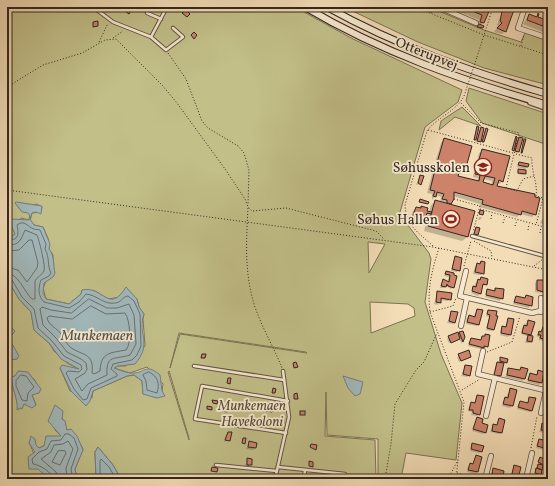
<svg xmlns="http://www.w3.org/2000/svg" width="555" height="486" font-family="Vollkorn,serif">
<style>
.green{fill:#c2bf89;stroke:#7a7354;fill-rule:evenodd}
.water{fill:#a1b8bb;stroke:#757e7d}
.shadow{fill:#0003;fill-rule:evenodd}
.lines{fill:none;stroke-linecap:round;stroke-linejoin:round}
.shore{stroke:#6a706e;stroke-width:1}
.building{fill:#cd836a;stroke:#322720;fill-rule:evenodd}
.service-casing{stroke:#625446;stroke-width:4.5}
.minor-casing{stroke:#625446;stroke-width:6}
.tertiary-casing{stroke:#625446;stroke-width:8}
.secondary-casing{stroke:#322720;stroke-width:8}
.path{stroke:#322720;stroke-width:1;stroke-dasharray:1 2;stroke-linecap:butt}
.service{stroke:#f7e9d0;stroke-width:2.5}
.minor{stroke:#f7e9d0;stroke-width:4.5}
.tertiary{stroke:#f7e9d0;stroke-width:5.5}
.secondary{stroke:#f7e9d0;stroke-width:6}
.path-bridge{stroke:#322720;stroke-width:1;stroke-dasharray:1 2;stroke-linecap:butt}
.labels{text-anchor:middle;stroke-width:3.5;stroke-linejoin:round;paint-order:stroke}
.street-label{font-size:14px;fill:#322720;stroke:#f7e9d0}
.poi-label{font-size:14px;fill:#322720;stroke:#f7e9d0;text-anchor:end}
.park-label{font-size:14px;font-style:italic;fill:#564d3a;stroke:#f7e9d0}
.water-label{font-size:15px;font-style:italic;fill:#53524e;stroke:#f7e9d0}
</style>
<rect width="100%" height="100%" fill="#f3ddb7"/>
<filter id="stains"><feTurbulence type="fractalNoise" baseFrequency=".005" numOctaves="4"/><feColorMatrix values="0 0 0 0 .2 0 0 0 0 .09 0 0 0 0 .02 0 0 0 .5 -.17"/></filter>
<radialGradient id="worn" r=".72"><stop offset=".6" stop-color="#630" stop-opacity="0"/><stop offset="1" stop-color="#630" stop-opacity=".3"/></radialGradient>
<g class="green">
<path d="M7,7H295L351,38L462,90L458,102L425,127L398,219L404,220L429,253L431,259L425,302L441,354L462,403L456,460L406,453L401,479H378V439L327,435L326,392L325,436L375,440L376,479H121L113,465L98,447L95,452L96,479H77L75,469L83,449L81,445L67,430L61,415L55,430L61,436L46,441L44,446L39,448L36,445L29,443C39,460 33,472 54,479H7V358L9,360L17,359L11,342V336L15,331L7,323V279L19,299L31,312L34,330L49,343L54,351L67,363L79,369L60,368L70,391L92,398L93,391L127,376L134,375L142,381L143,394L162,391L163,384L147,367L130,373L114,368L118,366H126L145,346L143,319L144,314L139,307L137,299L120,297L108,299L95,291L82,290L81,294L69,304L46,299L43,288L53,265V255L49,249L48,238L43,227L34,225L30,221L32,213L41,212L42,207L37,204L33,205L20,203L30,214L29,220L21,218L13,228L15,234L12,236H7ZM368,242L385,244L369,273V272ZM370,302L408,304L414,308L415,316L371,333ZM179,333L306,352L307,353L180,334L170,368ZM169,371L189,438V440L168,372ZM15,376L34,379L39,388L32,395L36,405L24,404L18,410C18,398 12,389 11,377Z"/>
<path d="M344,7H429L484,30L521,42L525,33L548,41V85L484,68L418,42Z"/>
<path d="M469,88L548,114V145L482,123L466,101Z"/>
<path d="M462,107L481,126L455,117L439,130L441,121Z"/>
</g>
<g class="water">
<path d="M16,202L42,206L41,214L36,212L32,213L30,219L34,225L43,227L50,244L49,249C55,256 53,266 55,273L53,277L44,283L43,293L46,299L69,304L81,294L82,290C103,285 109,315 126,287L137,299L139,307L144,314C137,334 153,343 135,364L118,366L114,368C119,370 125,372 130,373C146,374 144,362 160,375L162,391L165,396L157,398L143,394L142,381L134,375L127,376L93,391L90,401L86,406L71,391L60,368L62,365L79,369L61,359L49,343L34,330L31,312L19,299L7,279V236H12L15,234L9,221L11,219L29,220L30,216L28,213L22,212L15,203Z"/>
<path d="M7,323L15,331L11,336V342L19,356L17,359L8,360Z"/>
<path d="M18,371L28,372L41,389L39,393L32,395L36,405L32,408L24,404L22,409L20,408L17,410C18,398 12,389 11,377L15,376Z"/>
<path d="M343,376L363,382L360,394L355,396L348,388Z"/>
<path d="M55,405L63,411L62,419L65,421L67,430L71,429L77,436L83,450L75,469L77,479C62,479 49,481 38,469H29L28,457L35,452L29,443L31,436L35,439L36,445L39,448L44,446L46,436H61L48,421Z"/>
<path d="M98,447L113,465L121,479H96L95,452Z"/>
</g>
<g class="shadow">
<path d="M447,7H484L483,23L480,26L483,27L481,29L476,26L479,20L457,11L454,12V10L448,7L447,9Z"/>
<path d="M504,7H513L505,31L502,34L494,32L498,26L497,25Z"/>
<path d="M529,15L543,20L548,16V33L546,35L545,33L523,24Z"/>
<path d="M481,128L480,141L476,143L479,130Z"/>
<path d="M519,138L518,152L514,153L517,140Z"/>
<path d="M444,139L464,171L461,174L458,173L457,176L477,182L478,178L473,177L479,153L483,150L503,181L499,184L497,183L496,187L534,195L535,214L532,217L520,214L517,217L479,207L480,204L453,196L449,205L474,211L467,237L462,241L424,231L428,217L425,216L421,222L410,221L413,211L416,208L429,212L431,205L436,201L440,202L441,197L436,195L432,200V194L427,193L433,170L436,167L434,166L441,143ZM483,179L492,181L491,186L482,183Z"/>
<path d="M519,163L527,167L525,169L517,167Z"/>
<path d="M518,170L525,173L524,175L517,174Z"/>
<path d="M420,176V184L416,185L419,178Z"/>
<path d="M548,210V227H545L547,221L543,224L540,223Z"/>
<path d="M479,217H482L480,220H478Z"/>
<path d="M476,228L477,234L473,236L474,230Z"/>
<path d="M548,247V257H546L548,252L545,251Z"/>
<path d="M455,257L459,270L457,272L451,271Z"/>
<path d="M481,262L483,273L481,275L473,274L475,266Z"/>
<path d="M446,272L453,274V287L451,289L446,286L444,288H440L443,280L447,282L449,277L444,276Z"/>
<path d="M548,276L543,291L541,293L535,292V283L537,281H544Z"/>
<path d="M481,278L486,285L482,286L480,294L478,296L471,293L476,282Z"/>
<path d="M496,289L503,290L500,301L485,297L488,290L493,291Z"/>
<path d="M438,292L450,299L448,301L440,300L438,305L434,304Z"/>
<path d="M526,296L532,297L529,308L513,304L516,297L524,298Z"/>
<path d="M477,310L479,324L477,326L466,324L467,318L469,316L473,317Z"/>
<path d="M488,311L495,312L494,329L492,331L486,330L489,317L486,316Z"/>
<path d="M452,312L454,323L453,324L447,323Z"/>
<path d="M508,319L513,320L510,335L508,337L500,335L501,329L505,328Z"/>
<path d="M528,321L533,322L530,337L531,342L529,343H525L527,336L521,334L522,328Z"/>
<path d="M545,323L548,324V330L544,341L539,340V337L536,336L540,333Z"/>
<path d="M460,333L464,337L462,344L459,339L449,343L447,339L449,337Z"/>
<path d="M486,335L487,346L485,348L481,349L468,346L471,339L480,341Z"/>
<path d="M468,351L470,357L459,362L457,357Z"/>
<path d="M501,358L506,362L503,364L500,376L498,378L493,376L496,365Z"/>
<path d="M465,366L469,375L467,377L461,376Z"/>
<path d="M521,368L524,379L523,381L505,377L509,369L519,370Z"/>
<path d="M538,371L541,383L539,385L527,382L530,374L536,376Z"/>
<path d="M510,389L512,406L510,408L502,406Z"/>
<path d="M477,396L479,414L477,416L471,415L472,412L468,411L470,405L474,404Z"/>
<path d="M530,398L532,410L530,412L517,409L520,402L527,403Z"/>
<path d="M478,418L485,432L483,434L472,431Z"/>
<path d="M499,419L501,433L499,434L490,432L492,427L496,426Z"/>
<path d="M543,424L548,426V434L539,432Z"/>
<path d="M228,433L229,440L224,442L226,435Z"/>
<path d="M539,440L548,442V451L536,448Z"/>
<path d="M249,442L255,448L253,450L246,449Z"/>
<path d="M473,444L481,451L479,453L470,451Z"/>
<path d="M476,456L481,458L477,472L475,474L467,472L468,467L472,465Z"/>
<path d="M540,458L548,462V470L541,468L538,476L534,475Z"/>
<path d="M247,459L251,460L249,467H245Z"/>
<path d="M515,466L520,468L517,479H510Z"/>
<path d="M493,469L502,476L500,478L490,476Z"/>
</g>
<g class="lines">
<g class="shore">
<path d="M7,240C19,241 19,234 17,225C25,219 27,227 34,229C36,230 38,229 40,230L46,244L45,249C50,258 47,266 51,273L49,276L41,280C38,288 38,296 44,302L69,308L79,302L86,294C97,295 104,305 115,303C121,303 123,296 128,296L134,301L140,314L141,346L137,355L132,360L113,364L111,369L117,374V376L91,388L87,399L83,400L74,389L66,373L68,371L79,372L82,369L81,365L64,356L52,341L38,328L34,309L22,297L12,280L7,278"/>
<path d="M7,245C20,246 21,239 25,230L37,235C39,240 46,267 44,271C42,275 37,277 35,281V299H32C24,292 19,274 7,273"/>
<path d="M7,251L19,250L29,240H32L38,263L37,268L27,282L18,270L7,267"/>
<path d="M89,299L107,308H117L129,304L134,315L136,344L130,355C114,360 106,354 107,375L88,384L82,391L75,379L85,373L87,369L86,363L81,359L67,352L56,338L43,325L40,309L42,307L51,310L71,313Z"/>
<path d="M91,306L106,314L125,313C130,320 132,343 126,350C110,353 101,352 100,371L94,374L92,373C94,354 85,356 73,349C67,346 65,339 61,334C57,328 49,326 47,318L49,316L72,319Z"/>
<path d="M149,372C158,376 160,384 157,393L147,390L146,381L143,375Z"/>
<path d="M21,375L26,376L34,387L28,393L27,401L22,400L16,386V381Z"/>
<path d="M65,451L66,453L60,465L52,462L58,451Z"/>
<path d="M53,479C52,472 40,465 33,464L32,459L39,452L47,449L51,441L61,440L65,434H69L74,438L78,449L71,469L73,479"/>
<path d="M58,479L56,472L41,459L51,452L54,445L63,444L68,441L73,449L66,468L67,479"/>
<path d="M100,479V461L101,459L109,467L116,479"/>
</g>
</g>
<g class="building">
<path d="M117,7H122L119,11L115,9Z"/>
<path d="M455,7L460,8L458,13L454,11Z"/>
<path d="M462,7H485L484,9H490L484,23L480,22L482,15Z"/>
<path d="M503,7H515L506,32L497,28L502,23L500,21Z"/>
<path d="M127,9L131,10L129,14L126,12Z"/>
<path d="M186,10L190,14L187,17L182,13Z"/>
<path d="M538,13L539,14L538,17L544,19L545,16L548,15V28L527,20L529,14L537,17Z"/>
<path d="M98,21V26L93,27V22Z"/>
<path d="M479,24L484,26L483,28L477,27Z"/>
<path d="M194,32L197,35L194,39L191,35Z"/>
<path d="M477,126L479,127L476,140H474Z"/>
<path d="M481,127L484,128L481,142L477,141Z"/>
<path d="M486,128L488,129L484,142H482Z"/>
<path d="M516,136L517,137L514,151L512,150Z"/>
<path d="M519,137L523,138L519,152L515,151Z"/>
<path d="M444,138L472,146L465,171L460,170L458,176L479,181L480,175L475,174L482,149L510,156L503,182L499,180L497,186L535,194V197L540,198L536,215L522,211L521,215L482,204L483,200L454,192V199L451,204L447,203V200L442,199L444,194L437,192L436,197L433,196L435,191L430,190L436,166L441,167L442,165L437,163ZM485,176L495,178L493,185L483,182Z"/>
<path d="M524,139H526L522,153H521Z"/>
<path d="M519,162L529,164L528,167L518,165Z"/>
<path d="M518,169L526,170V174L518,173Z"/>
<path d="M420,175L424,176L421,185L418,183Z"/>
<path d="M420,199L429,202L428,204L419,202Z"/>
<path d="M435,200L475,211L468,237L428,226Z"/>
<path d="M421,206L428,208L427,211L432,212L431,214L427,213L425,219L412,218L416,207L421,208Z"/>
<path d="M480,210L484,211L483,215L479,214Z"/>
<path d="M547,211L548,212V220L544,219Z"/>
<path d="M476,227L480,228L478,235L474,234Z"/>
<path d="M455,256L462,258L460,271L452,269Z"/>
<path d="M481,261L485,262L484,274L475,272L477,263L480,264Z"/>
<path d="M446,271L454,273V275L457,276L454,288L448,286L447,284L446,287L441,286L443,279L449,282L450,275L445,274Z"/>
<path d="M547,274L548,284L546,283L543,292L537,290V280H546Z"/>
<path d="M481,277L488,279L487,285L483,284L481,294L472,291L473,286L476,287L478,279L480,280Z"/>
<path d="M495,288L504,289L503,299L486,295L487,289L495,291Z"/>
<path d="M437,291L452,293L451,300L441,298V303L436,302Z"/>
<path d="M526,295L533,297L532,306L514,302L516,296L525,298Z"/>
<path d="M477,309L483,310L479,325L467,322L469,315L475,317Z"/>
<path d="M488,310L497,311L496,316H498L494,330L487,328L490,315L487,314Z"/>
<path d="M451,311L458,312L455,323L449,321Z"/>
<path d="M508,318L514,319L511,335L501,333L502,326L506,327Z"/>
<path d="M528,320L535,322L531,335L522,333L524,325L527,326Z"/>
<path d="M545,322L548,323L547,340L540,338L541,335H538L539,331L541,332Z"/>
<path d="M463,331L465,337L463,342L459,332Z"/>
<path d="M458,332L460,339L451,343L448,336Z"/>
<path d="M485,334L490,335L488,347L484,346V348L469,344L471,338L481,340L482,336H485Z"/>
<path d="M528,335L533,336L532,342L527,341Z"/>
<path d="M469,350L471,357L461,361L458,354Z"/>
<path d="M202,354H206L205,358H201Z"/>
<path d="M500,357L508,359L507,363L500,361Z"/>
<path d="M296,362L298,367L294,368L293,363Z"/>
<path d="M497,362L504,363L501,376L494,375Z"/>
<path d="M465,365L472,366L470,376L463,374Z"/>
<path d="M521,367L528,369L525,379L507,375L508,368L520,370Z"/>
<path d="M538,370L544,372L542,383L528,380L530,373L537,375Z"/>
<path d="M228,378H231L230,384L227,383Z"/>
<path d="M273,388L276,389L275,393H272Z"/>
<path d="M510,388L517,390L513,406L503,404L505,397L508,398Z"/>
<path d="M297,393L298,399H294V394Z"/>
<path d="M477,395L484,396L480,415L473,413V410H469L471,402L475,403Z"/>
<path d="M529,397L536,398L532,411L518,407L520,401L528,403Z"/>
<path d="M212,400L218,401L217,404L213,403Z"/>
<path d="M247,404H253L252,409L247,408Z"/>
<path d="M207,406L212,407V410L207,409Z"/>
<path d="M268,407L273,408L272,412L266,411Z"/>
<path d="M223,408H227V412L222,411Z"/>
<rect x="300" y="411" width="5" height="4"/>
<path d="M477,417L483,419L482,423L488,425L486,433L473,429Z"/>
<path d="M499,418L505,420L502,433L492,431L493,424L497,425Z"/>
<path d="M542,423L548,425V432L541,430Z"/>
<path d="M228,432H232L230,441L225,440Z"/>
<path d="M243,438H246L245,444L242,443Z"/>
<path d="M539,439L548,441V449L537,446Z"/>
<path d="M249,441L257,443L256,448L248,447Z"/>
<path d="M472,443L484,446L482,452L471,449Z"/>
<path d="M311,444L317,445L316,450L310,447Z"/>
<path d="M476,455L482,457L478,472L468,470L470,463L473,464Z"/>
<path d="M540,457L548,461V467L538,462Z"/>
<path d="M247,458L252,459V465H247Z"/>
<path d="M309,461L313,462V467L309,466Z"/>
<path d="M538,464L543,465L542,470L537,468Z"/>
<path d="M514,465L521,467L518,479L511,478Z"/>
<path d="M212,467L218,468L217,472L211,471Z"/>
<path d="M493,468L504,471L503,477L492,474Z"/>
<path d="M536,468L542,470L541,475L535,473Z"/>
</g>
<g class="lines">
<defs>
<g id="service">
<path d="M93,7L113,22L151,37L166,50L183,37L173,28"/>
<path d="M147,13L161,19"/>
<path d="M151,37L167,7"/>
<path d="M472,236L548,257"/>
<path d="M194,366L284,380"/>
<path d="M286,433L195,419L202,386L288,401"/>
<path d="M216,465L277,471"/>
<path d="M278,467L345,474V479"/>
<path d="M275,479L289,417L283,371"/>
<path d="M304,479L305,470"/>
</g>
<g id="minor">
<path d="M439,7L476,23"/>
<path d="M525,7L518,28L548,38"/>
<path d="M466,271L460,296L532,313L548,309"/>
<path d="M541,312V298"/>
<path d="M461,326L467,298"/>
<path d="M483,351L478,374L548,391"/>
<path d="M541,413L548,382"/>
<path d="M486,416L495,378"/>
<path d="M485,479L491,456"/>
<path d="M526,479L532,453"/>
</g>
<path id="tertiary" d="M531,102L548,108"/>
<g id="secondary">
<path d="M305,7C381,52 463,81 548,105"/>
<path d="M327,7C397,46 471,72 548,94"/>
</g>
</defs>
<use href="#service" class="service-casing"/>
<use href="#minor" class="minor-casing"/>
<use href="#tertiary" class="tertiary-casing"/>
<use href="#secondary" class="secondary-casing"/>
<g class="path">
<path d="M415,7L484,35L548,55"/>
<path d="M431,13L433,7"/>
<path d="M113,38L123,31"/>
<path d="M99,42L108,23"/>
<path d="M521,46L524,35"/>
<path d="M168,53L186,79L202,121L208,128L238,146L244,153L249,170L248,205"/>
<path d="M477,57L493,7"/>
<path d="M7,87L43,65L82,53L105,40L116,39L162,85L177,103L225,169L245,199L248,207L252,211L286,208L376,231L384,239"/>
<path d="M461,103L481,123L519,133L506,188L517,191L523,179L534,176"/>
<path d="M428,130L513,153"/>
<path d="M516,154L532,158C531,171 538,183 536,196L543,198L536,225"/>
<path d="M7,190L433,247L548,270"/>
<path d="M454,199L480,206L473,232"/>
<path d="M248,208C246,244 244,281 258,315C265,333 275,350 282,368"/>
<path d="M480,209L548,228"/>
<path d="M491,219L492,213"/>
<path d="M503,223L505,217"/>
<path d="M515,226L517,220"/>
<path d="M528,230L529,224"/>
<path d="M540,233L541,227"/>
<path d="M474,241L491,251L492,257"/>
<path d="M433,246C419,233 406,226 405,205L427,131C437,117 456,112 464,96"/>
<path d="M439,248C432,270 427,289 430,312L464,402L456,479"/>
<path d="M464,266L471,241"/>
<path d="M534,266L543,259"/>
<path d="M430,312L453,306L456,298"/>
<path d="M487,352L512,342L520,316"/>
<path d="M462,390L480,379"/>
<path d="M531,448L537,416"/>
<path d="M457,473L481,479"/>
<path d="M349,475L396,479"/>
<path d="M385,479L391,444L395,404L416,370L424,362L437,333"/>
<path d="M448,479L458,460"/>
</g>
<use href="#service" class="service"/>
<use href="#minor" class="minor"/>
<use href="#tertiary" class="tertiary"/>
<use href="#secondary" class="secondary"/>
<path class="path-bridge" d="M464,96L477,57"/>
</g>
<defs>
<symbol id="school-ring" viewBox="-11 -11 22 22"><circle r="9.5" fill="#f7e9d0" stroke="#8f2418" stroke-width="1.5"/><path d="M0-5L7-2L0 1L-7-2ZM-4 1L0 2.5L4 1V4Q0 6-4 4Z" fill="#8f2418"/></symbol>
<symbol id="stadium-ring" viewBox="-11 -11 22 22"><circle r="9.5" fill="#f7e9d0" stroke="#8f2418" stroke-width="1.5"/><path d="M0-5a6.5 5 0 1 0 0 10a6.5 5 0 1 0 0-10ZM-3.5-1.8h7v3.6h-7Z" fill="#8f2418"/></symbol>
</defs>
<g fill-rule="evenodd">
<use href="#school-ring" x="473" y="157" width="20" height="20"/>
<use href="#stadium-ring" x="441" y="209" width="20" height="20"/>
</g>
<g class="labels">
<g class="street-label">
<text transform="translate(427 53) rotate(22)" y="5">Otterupvej</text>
</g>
<g class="poi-label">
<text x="470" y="172">Søhusskolen</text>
<text x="438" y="224">Søhus Hallen</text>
</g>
<g class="park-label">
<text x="252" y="410">Munkemaen<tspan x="252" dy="16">Havekoloni</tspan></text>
</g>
<g class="water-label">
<text x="97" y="340">Munkemaen</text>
</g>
</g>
<rect width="555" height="486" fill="none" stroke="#f3ddb7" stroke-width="24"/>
<rect x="8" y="8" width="539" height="470" fill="none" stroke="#322720" stroke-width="2"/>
<rect x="12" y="12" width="531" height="462" fill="none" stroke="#322720"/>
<rect width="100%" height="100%" filter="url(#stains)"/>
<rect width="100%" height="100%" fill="url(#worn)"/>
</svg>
